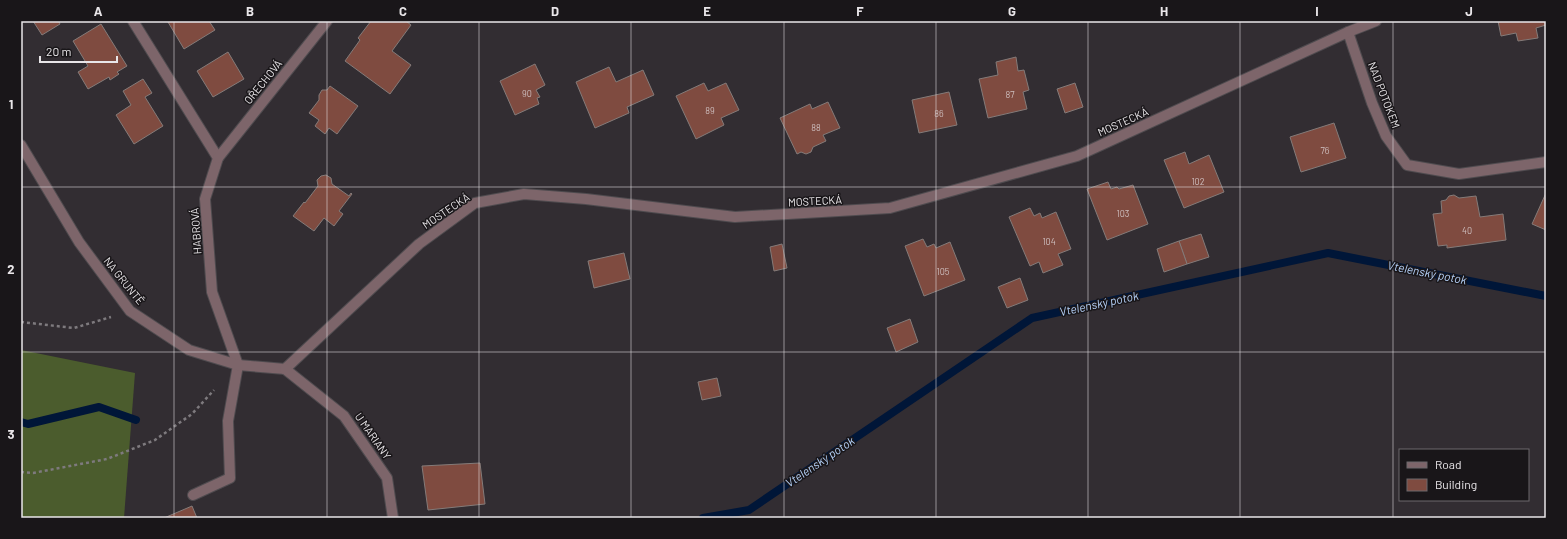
<svg xmlns="http://www.w3.org/2000/svg" width="1567" height="539" font-family="Barlow,sans-serif">
<style>
.forest{fill:#4b5c2d}
.lines{fill:none;stroke-linecap:round;stroke-linejoin:round}
.stream{stroke:#001638;stroke-width:8}
.building{fill:#7f4b40;stroke:#847b79}
.minor-casing{stroke:#4f4b4f;stroke-width:12}
.path{stroke:#7e7a7e;stroke-width:2.5;stroke-dasharray:3 3;stroke-linecap:butt}
.minor{stroke:#7d656a;stroke-width:10}
.grid{fill:none;stroke:#e9e6e9;stroke-width:1;stroke-opacity:0.55}
.labels{text-anchor:middle;stroke-width:3;stroke-linejoin:round;paint-order:stroke}
.number-label{font-size:9px;fill:#cebfbf}
.street-label{font-size:11px;fill:#e9e6e9;stroke:#191619}
.water-label{font-size:12px;font-style:italic;fill:#b5d1f8;stroke:#191619}
.neatline{fill:none;stroke:#e9e6e9;stroke-width:1.5}
.grid-label{font-size:13px;text-anchor:middle;font-weight:bold;fill:#e9e6e9}
</style>
<rect width="100%" height="100%" fill="#322d32"/>
<path class="forest" d="M21,350L135,373L124,518H21Z"/>
<g class="lines">
<g class="stream">
<path d="M21,422L28,424L99,407L136,420"/>
<path d="M703,518L749,510L1032,318L1328,253L1546,296"/>
</g>
</g>
<g class="building">
<path d="M33,21H60L59,22L60,24L42,35Z"/>
<path d="M169,21H209L215,30L184,49L168,22Z"/>
<path d="M371,21H406L411,25L392,51L411,65L390,94L345,61L360,40L358,38Z"/>
<path d="M1498,21H1546V25L1536,28L1538,38L1518,41L1516,33L1501,36Z"/>
<path d="M101,24L127,66L117,72L119,74L110,80L109,77L88,89L78,72L88,66L73,41Z"/>
<path d="M228,52L244,79L213,97L197,71Z"/>
<path d="M1016,57L1018,71L1024,70L1029,90L1023,92L1027,109L988,118L979,79L998,75L996,62Z"/>
<path d="M535,64L545,85L536,90L540,97L537,98L539,104L515,115L500,81Z"/>
<path d="M609,67L616,82L643,70L654,95L627,107L629,113L595,128L576,82Z"/>
<path d="M143,79L152,93L145,97L163,126L134,144L116,115L131,105L123,91Z"/>
<path d="M704,83L708,91L726,83L739,110L721,118L724,125L696,139L676,96Z"/>
<path d="M1075,83L1083,107L1065,113L1057,89Z"/>
<path d="M330,86L358,106L337,134L329,128L325,134L315,126L319,120L309,113L319,100V95L322,90H327Z"/>
<path d="M949,92L957,125L919,133L912,100Z"/>
<path d="M828,102L840,128L823,135L826,141L813,147L811,152L806,154L801,152L797,154L780,118L810,104L812,109Z"/>
<path d="M1334,123L1346,158L1301,172L1290,137Z"/>
<path d="M1185,152L1189,164L1209,155L1224,192L1184,208L1164,160Z"/>
<path d="M326,175L331,178L332,184L349,196L351,193L352,194L339,211L343,214L334,226L324,218L314,231L293,216L304,202L305,203L318,186L317,180L321,176Z"/>
<path d="M1108,182L1111,189L1117,187L1119,189L1133,185L1148,224L1107,240L1087,189Z"/>
<path d="M1546,193V230L1532,224Z"/>
<path d="M1454,195L1459,198L1476,196L1480,217L1503,214L1506,240L1447,248V245L1438,246L1433,214L1442,213L1441,201L1446,200L1449,196Z"/>
<path d="M1030,208L1034,216L1040,213L1042,218L1056,212L1071,249L1058,254L1063,265L1043,273L1039,262L1030,266L1009,217Z"/>
<path d="M1201,234L1209,257L1187,264L1179,241Z"/>
<path d="M923,239L927,247L934,244L936,248L950,242L965,280L924,296L905,246Z"/>
<path d="M1179,241L1187,264L1164,272L1157,249Z"/>
<path d="M782,244L787,268L774,271L770,247Z"/>
<path d="M624,253L630,279L594,288L588,261Z"/>
<path d="M1020,278L1028,300L1007,308L998,287Z"/>
<path d="M910,319L918,342L896,352L887,328Z"/>
<path d="M717,378L721,396L702,400L698,382Z"/>
<path d="M480,463L485,504L428,510L422,466Z"/>
<path d="M192,506L197,518H164Z"/>
</g>
<g class="lines">
<defs>
<g id="minor">
<path d="M133,21L218,158L205,199L212,292L238,365L228,421L230,478L193,495"/>
<path d="M1348,32L1372,103L1386,136L1407,165L1459,174L1546,162"/>
<path d="M21,145L79,242L130,311L189,350L238,365L285,369"/>
<path d="M218,158L327,21"/>
<path d="M285,369L419,244L475,203L524,194L586,199L735,217L890,208L1077,156L1348,32L1376,21"/>
<path d="M285,369L344,416L387,478L393,518"/>
</g>
</defs>
<use href="#minor" class="minor-casing"/>
<g class="path">
<path d="M21,322L74,328L111,317"/>
<path d="M21,472L33,473L107,459L155,440L192,414L214,390"/>
</g>
<use href="#minor" class="minor"/>
</g>
<path class="grid" d="M174,21V518M327,21V518M479,21V518M631,21V518M784,21V518M936,21V518M1088,21V518M1240,21V518M1393,21V518M21,187H1546M21,352H1546"/>
<g class="labels">
<g class="number-label">
<text x="527" y="97">90</text>
<text x="1010" y="98">87</text>
<text x="710" y="114">89</text>
<text x="939" y="117">86</text>
<text x="816" y="131">88</text>
<text x="1325" y="154">76</text>
<text x="1198" y="185">102</text>
<text x="1123" y="217">103</text>
<text x="1467" y="234">40</text>
<text x="1049" y="245">104</text>
<text x="943" y="275">105</text>
</g>
<g class="street-label">
<text transform="translate(263 82) rotate(-51)" y="4">OŘECHOVÁ</text>
<text transform="translate(1384 95) rotate(69)" y="4">NAD POTOKEM</text>
<text transform="translate(1123 122) rotate(-24)" y="4">MOSTECKÁ</text>
<text transform="translate(815 201) rotate(-3)" y="4">MOSTECKÁ</text>
<text transform="translate(446 211) rotate(-34)" y="4">MOSTECKÁ</text>
<text transform="translate(196 231) rotate(-94)" y="4">HABROVÁ</text>
<text transform="translate(124 281) rotate(51)" y="4">NA GRUNTĚ</text>
<text transform="translate(373 436) rotate(55)" y="4">U MARIANY</text>
</g>
<g class="water-label">
<text transform="translate(1427 273) rotate(11)" y="4">Vtelenský potok</text>
<text transform="translate(1099 304) rotate(-12)" y="4">Vtelenský potok</text>
<text transform="translate(820 462) rotate(-34)" y="4">Vtelenský potok</text>
</g>
</g>
<rect width="1567" height="539" fill="none" stroke="#191619" stroke-width="44"/>
<rect x="1399" y="449" width="130" height="52" fill="#191619" stroke="#6c696c"/>
<rect x="1407" y="462" width="20" height="6" fill="#7d656a" stroke="#6c696c"/>
<text x="1435" y="469" font-size="12" fill="#e9e6e9">Road</text>
<rect x="1407" y="479" width="20" height="12" fill="#7f4b40" stroke="#6c696c"/>
<text x="1435" y="489" font-size="12" fill="#e9e6e9">Building</text>
<path d="M40 56v6h77v-6" fill="none" stroke="#e9e6e9" stroke-width="2"/>
<text x="46" y="56" font-size="12" fill="#e9e6e9" stroke="#191619" stroke-width="3" paint-order="stroke">20 m</text>
<rect x="22" y="22" width="1523" height="495" class="neatline"/>
<g class="grid-label">
<text x="98" y="16">A</text>
<text x="250" y="16">B</text>
<text x="403" y="16">C</text>
<text x="555" y="16">D</text>
<text x="707" y="16">E</text>
<text x="860" y="16">F</text>
<text x="1012" y="16">G</text>
<text x="1164" y="16">H</text>
<text x="1317" y="16">I</text>
<text x="1469" y="16">J</text>
<text x="11" y="109">1</text>
<text x="11" y="274">2</text>
<text x="11" y="439">3</text>
</g>
</svg>
